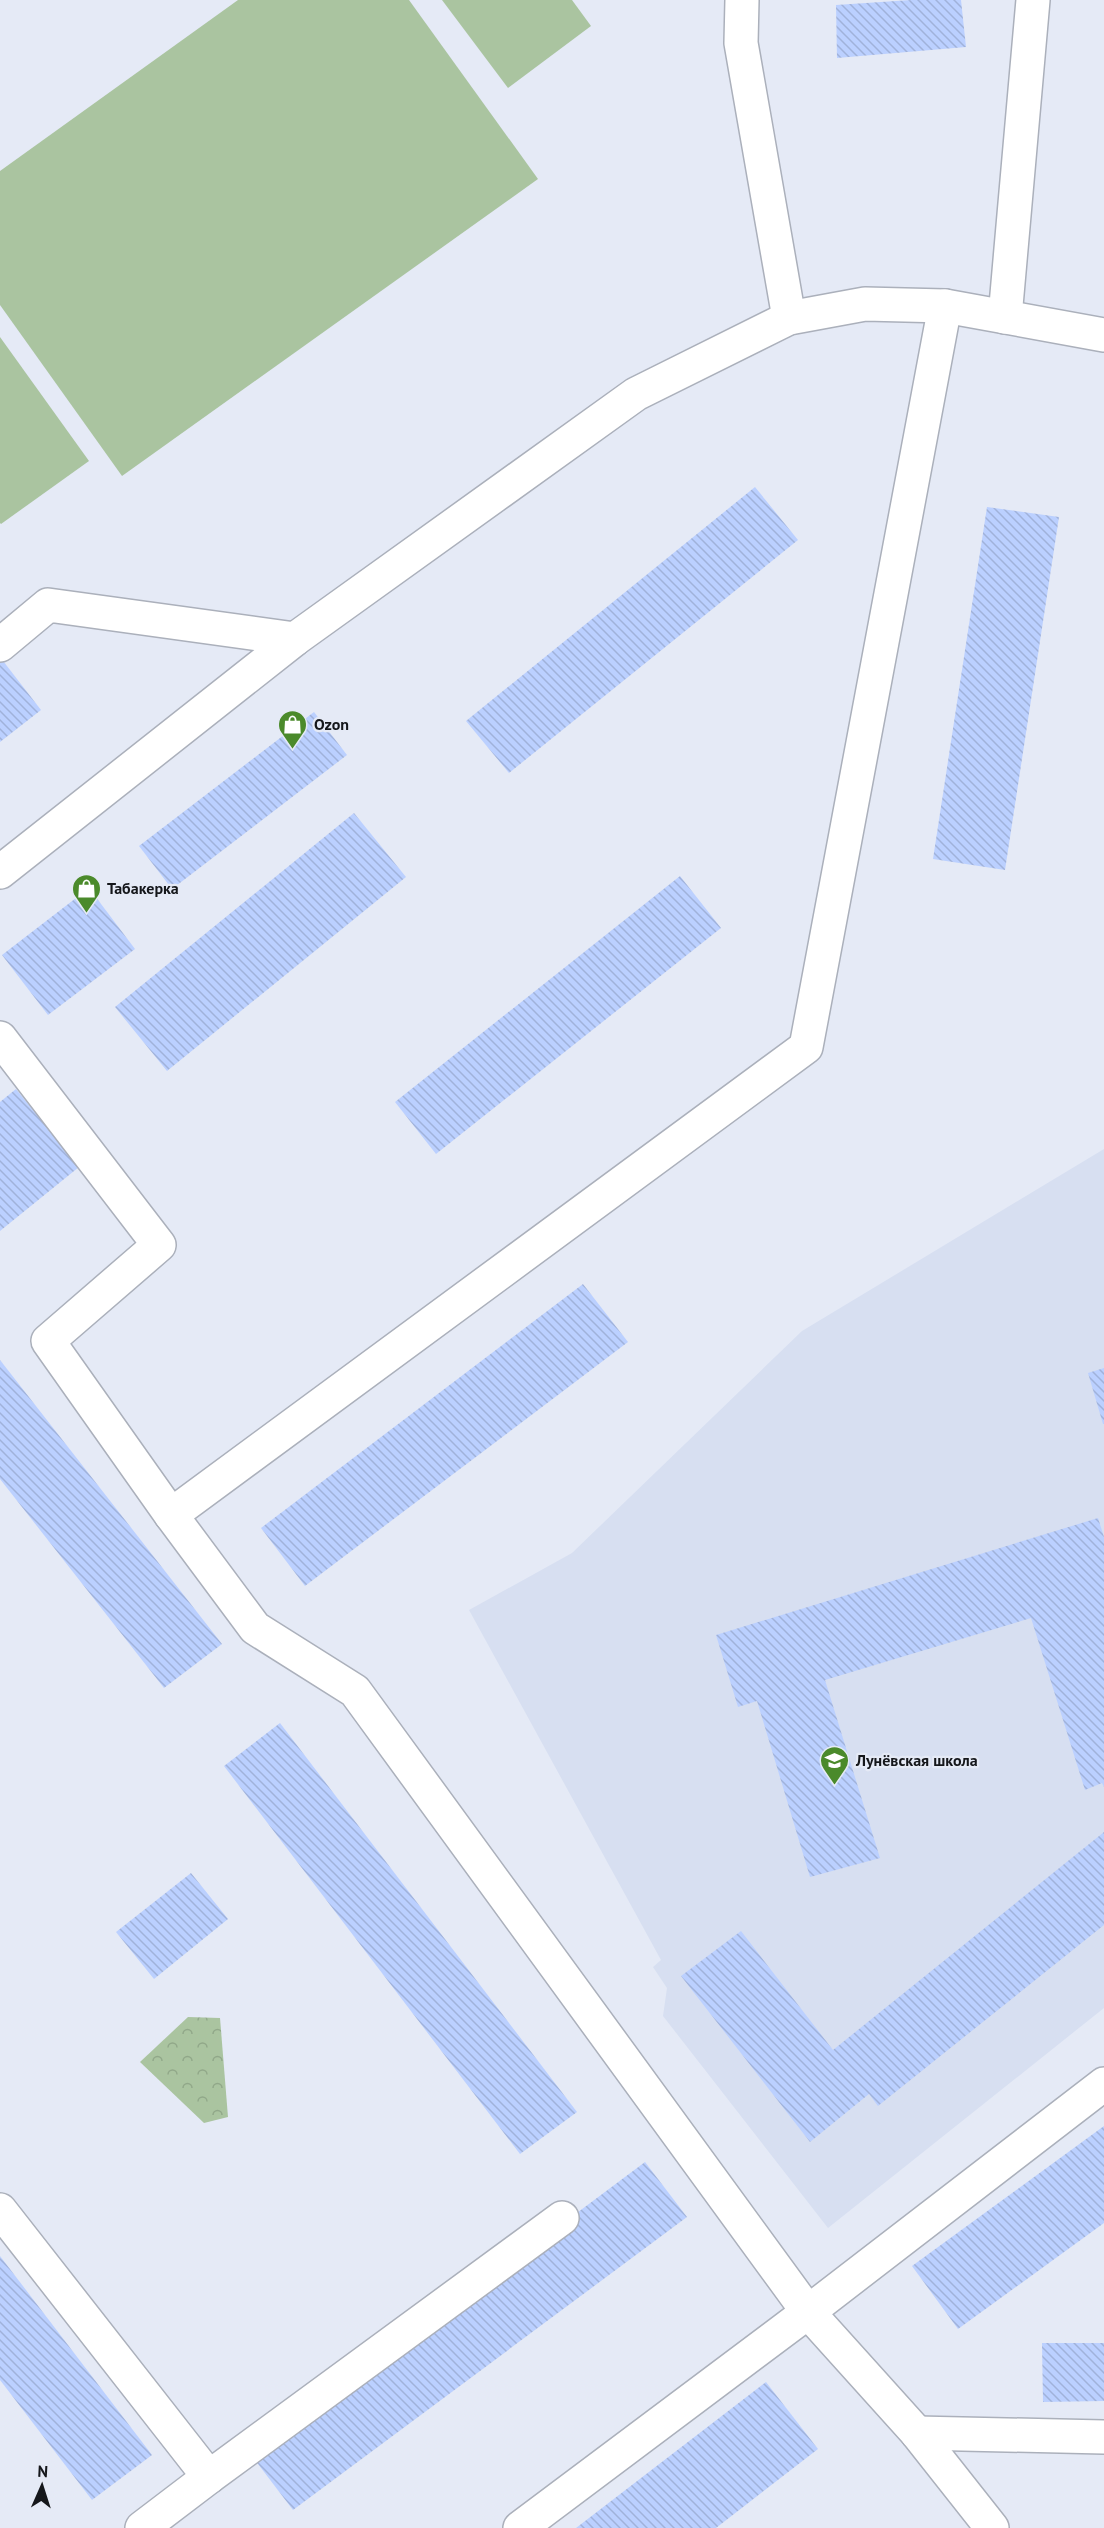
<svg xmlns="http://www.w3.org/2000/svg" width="1104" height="2528" font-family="'PT Sans',sans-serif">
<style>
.built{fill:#d7dff1}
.grass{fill:#aac4a0}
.park{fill:url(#park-crowns)}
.building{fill:url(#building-back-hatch)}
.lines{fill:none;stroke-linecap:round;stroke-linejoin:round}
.minor-casing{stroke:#abb0bb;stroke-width:36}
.minor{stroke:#fff;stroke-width:33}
.labels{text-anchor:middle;stroke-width:4.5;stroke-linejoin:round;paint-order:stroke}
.poi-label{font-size:16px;font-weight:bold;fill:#15171b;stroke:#e5eaf6;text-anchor:start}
</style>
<defs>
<pattern id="park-crowns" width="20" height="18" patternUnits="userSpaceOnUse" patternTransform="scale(1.5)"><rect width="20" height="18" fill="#aac4a0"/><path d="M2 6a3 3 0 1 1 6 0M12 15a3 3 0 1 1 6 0" fill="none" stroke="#91a889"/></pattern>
<pattern id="building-back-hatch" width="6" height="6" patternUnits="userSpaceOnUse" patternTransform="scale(1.5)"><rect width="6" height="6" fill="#bbd0ff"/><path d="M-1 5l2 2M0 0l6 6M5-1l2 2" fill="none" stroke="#a0b2da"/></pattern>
</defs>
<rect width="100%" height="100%" fill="#e5eaf6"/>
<path class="built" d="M1104,1149V2008L828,2228L663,2016L667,1988L653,1967L661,1960L469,1610L572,1553L802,1331Z"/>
<g class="grass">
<path d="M238,0H409L538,179L122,476L0,305V171Z"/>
<path d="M442,0H572L591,26L508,88Z"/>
<path d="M0,337L89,461L1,524L0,523Z"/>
</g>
<path class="park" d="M188,2017L220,2018L228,2117L204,2123L140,2062Z"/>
<g class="building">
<path d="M911,0H961L966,47L837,58L836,5Z"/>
<path d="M755,487L798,540L509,773L466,721Z"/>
<path d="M987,507L1059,517L1005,870L933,859Z"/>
<path d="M0,657L41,710L0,742Z"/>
<path d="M314,712L347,755L172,889L139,846Z"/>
<path d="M354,813L406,877L167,1071L115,1007Z"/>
<path d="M680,876L721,928L436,1154L395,1102Z"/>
<path d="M89,888L135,949L48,1015L2,955Z"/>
<path d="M16,1089L79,1167L0,1231V1102Z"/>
<path d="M583,1284L628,1342L305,1586L261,1528Z"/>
<path d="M0,1360L222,1644L164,1688L0,1479Z"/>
<path d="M1104,1368V1424H1103L1088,1373Z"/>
<path d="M1098,1518L1104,1537V1787L1102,1783L1085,1790L1031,1618L825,1680L880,1858L810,1877L757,1701L738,1707L716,1635Z"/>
<path d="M280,1723L577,2112L520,2154L224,1766Z"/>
<path d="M1104,1832V1925L878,2106L869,2094L810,2142L681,1976L741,1931L833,2050Z"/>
<path d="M191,1873L228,1919L154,1979L116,1932Z"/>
<path d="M1104,2126V2223L958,2329L912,2266Z"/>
<path d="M645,2162L687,2217L293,2510L252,2456Z"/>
<path d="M0,2256L152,2455L92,2500L0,2380Z"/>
<path d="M1042,2343H1104V2401L1043,2402Z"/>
<path d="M766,2382L818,2449L716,2528H576Z"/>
</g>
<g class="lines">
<defs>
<g id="minor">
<path d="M742,0L741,43L789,318"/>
<path d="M1005,317L1033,0"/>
<path d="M0,645L48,605L295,639"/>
<path d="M0,872L295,639L636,394L789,318L865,304L945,306L1104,335"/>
<path d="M0,1038L159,1245L48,1341L171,1515L255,1628L355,1691L808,2312L917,2433L992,2528"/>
<path d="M171,1515L806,1047L945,306"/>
<path d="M0,2210L209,2477L142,2528"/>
<path d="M917,2433L1104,2437"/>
<path d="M209,2477L562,2218"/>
<path d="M520,2528L808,2312L1104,2084"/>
</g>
</defs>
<use href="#minor" class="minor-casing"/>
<use href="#minor" class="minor"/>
</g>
<defs>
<symbol id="shop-pin" viewBox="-11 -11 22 30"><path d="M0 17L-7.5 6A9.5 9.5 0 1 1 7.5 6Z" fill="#4b8a2b" stroke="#e5eaf6"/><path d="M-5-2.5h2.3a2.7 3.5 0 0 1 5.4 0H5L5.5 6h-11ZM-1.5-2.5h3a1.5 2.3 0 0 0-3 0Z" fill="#fff"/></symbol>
<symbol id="school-pin" viewBox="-11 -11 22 30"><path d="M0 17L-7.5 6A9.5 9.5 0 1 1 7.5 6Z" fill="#4b8a2b" stroke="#e5eaf6"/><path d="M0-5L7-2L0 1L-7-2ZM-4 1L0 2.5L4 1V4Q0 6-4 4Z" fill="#fff"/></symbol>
</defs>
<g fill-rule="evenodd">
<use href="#shop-pin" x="276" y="708" width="33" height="45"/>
<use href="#shop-pin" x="70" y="872" width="33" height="45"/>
<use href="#school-pin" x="818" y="1744" width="33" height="45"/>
</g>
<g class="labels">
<g class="poi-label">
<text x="314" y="730">Ozon</text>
<text x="107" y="894">Табакерка</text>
<text x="856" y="1766">Лунёвская школа</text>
</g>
</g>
<g transform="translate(42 2486) rotate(3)" stroke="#e5eaf6" stroke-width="4.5" paint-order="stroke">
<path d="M0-4.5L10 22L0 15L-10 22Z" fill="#15171b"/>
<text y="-9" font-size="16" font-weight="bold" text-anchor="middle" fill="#15171b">N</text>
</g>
</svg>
